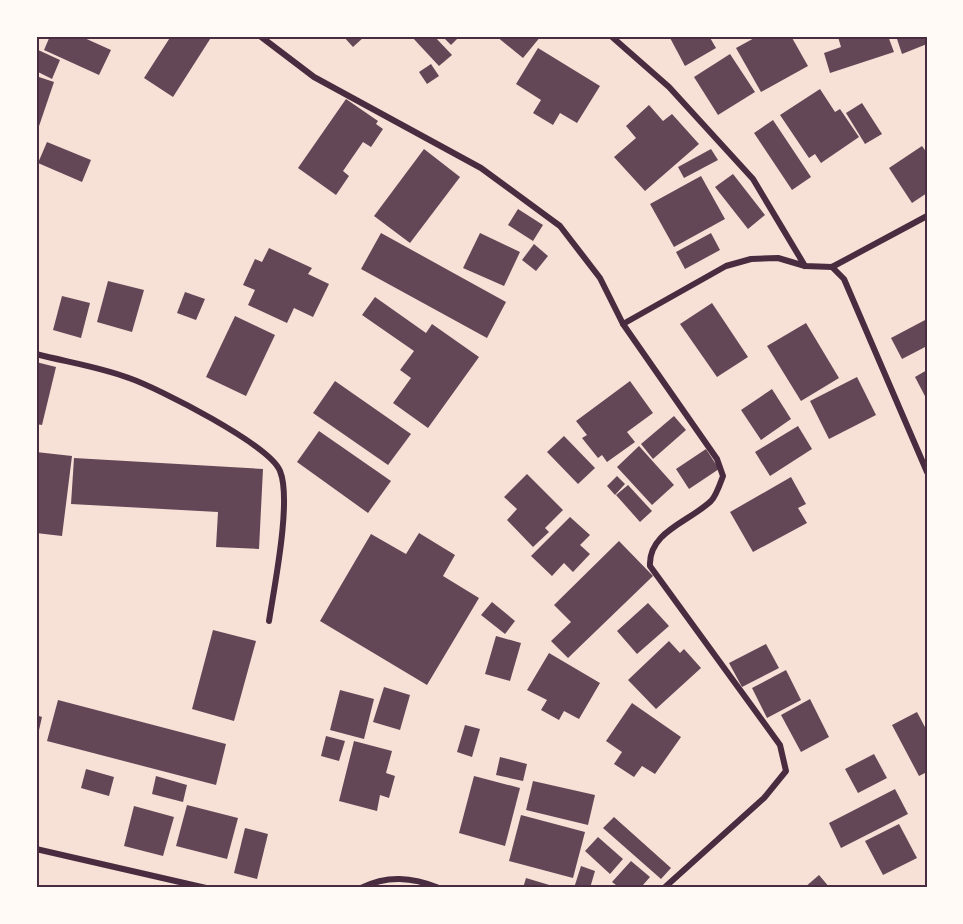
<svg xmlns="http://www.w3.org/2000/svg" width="963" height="924" font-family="Commissioner,sans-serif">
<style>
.building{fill:#644757}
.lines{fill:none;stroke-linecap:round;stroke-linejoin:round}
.minor{stroke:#4a2c40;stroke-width:6}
.neatline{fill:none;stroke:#4a2c40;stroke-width:2}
</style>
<rect width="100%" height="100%" fill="#f7e1d7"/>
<g class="building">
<path d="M50,36H80L111,50L99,75L44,50Z"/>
<path d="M171,36H212L173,97L144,78Z"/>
<path d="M343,36H365L353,47Z"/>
<path d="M411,36H434L452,55L439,66Z"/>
<path d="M442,36H460L451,45Z"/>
<path d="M496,36H541L523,58Z"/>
<path d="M669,36H709L716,48L685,66Z"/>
<path d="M758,36H791L808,66L761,92L736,48Z"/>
<path d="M840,36H888L894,52L830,73L824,53L841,47L838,37Z"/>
<path d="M896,36H927V44L902,54Z"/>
<path d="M538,48L600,86L577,123L560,113L553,125L533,113L541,100L516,84Z"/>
<path d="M36,49L60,60L52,79L36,71Z"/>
<path d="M730,54L755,92L718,115L694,77Z"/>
<path d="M431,64L439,76L427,84L419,72Z"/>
<path d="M36,76L54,82L36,135Z"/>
<path d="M820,89L835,112L840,109L859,137L821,163L815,154L809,158L780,115Z"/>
<path d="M346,99L378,121L376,124L383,129L371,147L363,142L343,171L349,176L336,195L298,168Z"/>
<path d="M862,103L882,134L865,144L846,113Z"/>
<path d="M649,105L663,121L672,114L699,144L645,191L614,157L636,138L626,126Z"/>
<path d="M773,120L811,177L792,190L754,133Z"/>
<path d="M47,142L91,160L82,182L38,163Z"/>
<path d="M922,146L927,153V193L912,203L889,168Z"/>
<path d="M424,149L460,177L410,243L374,216Z"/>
<path d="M711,149L718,160L684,178L678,167Z"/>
<path d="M733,174L765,215L748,229L715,187Z"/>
<path d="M701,176L725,219L674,247L650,204Z"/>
<path d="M518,209L543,225L533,241L508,225Z"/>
<path d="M381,233L506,302L487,338L361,269Z"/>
<path d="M480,233L520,252L504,286L463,268Z"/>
<path d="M711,233L720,250L685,269L676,252Z"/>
<path d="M534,244L548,256L536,271L522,260Z"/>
<path d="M269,248L312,268L308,274L329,284L313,317L294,308L287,323L248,305L255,290L243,285L255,259L262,262Z"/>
<path d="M108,281L144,290L132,332L97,322Z"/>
<path d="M185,292L205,299L196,320L177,313Z"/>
<path d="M62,296L90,303L81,338L53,330Z"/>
<path d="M375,297L426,333L432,324L479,357L428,428L393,403L411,378L400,370L414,351L362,315Z"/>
<path d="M712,303L748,357L717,377L680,324Z"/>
<path d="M235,316L275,335L246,396L206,377Z"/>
<path d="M927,319V346L902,359L891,338Z"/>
<path d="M806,323L839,378L801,401L767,346Z"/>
<path d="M36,362L56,367L42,425L36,424Z"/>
<path d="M927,370V400L915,377Z"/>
<path d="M857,377L876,415L829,439L810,401Z"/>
<path d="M335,381L411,434L388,465L313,413Z"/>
<path d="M630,381L653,413L627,432L635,442L607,462L602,455L598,458L582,438L587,435L576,421Z"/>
<path d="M772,389L791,419L761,440L741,410Z"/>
<path d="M674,416L686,430L653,459L641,444Z"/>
<path d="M798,426L812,449L770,476L755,452Z"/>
<path d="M319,431L391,481L368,513L297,462Z"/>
<path d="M564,436L595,468L578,484L547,452Z"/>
<path d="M639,446L674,485L652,505L617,467Z"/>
<path d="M706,449L719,469L689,489L676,469Z"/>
<path d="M36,452L72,456L62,536L36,533Z"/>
<path d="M74,458L263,469L259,549L216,547L218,512L71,504Z"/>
<path d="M527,474L563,510L545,528L549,532L533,547L507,520L517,509L504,497Z"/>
<path d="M617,476L625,484L615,495L607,486Z"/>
<path d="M791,477L806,504L798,508L807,523L753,552L730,512Z"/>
<path d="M628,485L652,511L640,522L616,495Z"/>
<path d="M570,517L590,535L580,545L590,554L573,572L564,563L552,576L531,556Z"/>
<path d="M419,533L455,555L443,576L479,598L427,685L320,621L371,534L406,554Z"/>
<path d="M619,541L653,576L568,658L551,641L571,622L554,605Z"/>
<path d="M492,602L515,621L505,634L481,615Z"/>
<path d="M648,603L669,626L637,654L617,631Z"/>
<path d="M213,630L256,641L234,721L192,709Z"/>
<path d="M496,636L521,643L510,681L485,674Z"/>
<path d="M669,641L680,653L684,649L701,668L656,709L628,680Z"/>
<path d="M766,644L779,668L742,687L729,663Z"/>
<path d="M549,653L600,683L579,719L564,711L559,720L541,710L547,700L527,690Z"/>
<path d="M786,670L801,700L767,718L752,688Z"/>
<path d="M384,687L410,695L400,730L373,722Z"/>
<path d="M340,690L374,699L364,739L330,730Z"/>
<path d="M810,699L829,737L801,752L781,715Z"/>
<path d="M58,700L226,744L216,785L47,741Z"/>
<path d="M632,703L681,737L655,774L642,766L634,777L614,764L622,752L606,741Z"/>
<path d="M917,712L927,731V772L919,776L892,725Z"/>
<path d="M36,715L42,717L37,739L36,738Z"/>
<path d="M465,725L480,729L472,757L457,752Z"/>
<path d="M326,736L345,741L339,761L321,756Z"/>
<path d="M354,741L392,751L386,773L395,776L389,798L380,795L377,811L339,801Z"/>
<path d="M874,754L887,778L858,793L845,769Z"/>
<path d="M500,757L527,764L523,781L496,775Z"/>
<path d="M86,769L114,777L109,796L81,788Z"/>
<path d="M156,776L187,785L183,802L152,794Z"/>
<path d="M474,776L520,788L505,846L459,833Z"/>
<path d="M533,781L595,795L588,825L526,810Z"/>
<path d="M895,789L908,814L841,848L829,823Z"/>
<path d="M187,805L238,818L227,859L176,846Z"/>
<path d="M134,806L174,817L163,856L124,846Z"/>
<path d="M521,815L585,832L573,878L509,861Z"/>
<path d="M614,817L671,868L661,879L603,828Z"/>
<path d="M899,824L917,858L883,875L865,841Z"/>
<path d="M245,828L268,834L257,879L234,873Z"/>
<path d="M598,837L623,859L610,874L585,851Z"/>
<path d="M631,861L650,877L643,885L646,888H620L612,882Z"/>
<path d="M581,866L595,871L590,888H574Z"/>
<path d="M819,875L830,888H804Z"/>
<path d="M526,878L556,887V888H523Z"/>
</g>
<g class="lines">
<g class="minor">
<path d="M260,36L314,77L481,168L560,226L600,278L623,324L717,459L723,476C720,484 716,496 711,501C689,522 648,532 650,566L780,745L786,771L764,798L664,888"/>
<path d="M611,36L669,87L753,179L805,266"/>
<path d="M832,267L844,279L927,472"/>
<path d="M623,324L726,266L751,259L778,258L805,266L832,267L927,216"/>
<path d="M36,354C67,362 100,367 129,378C158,388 270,445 280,471C292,500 274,588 269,621"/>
<path d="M36,849L206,888"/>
<path d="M361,888C387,875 412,877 439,888"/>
</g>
</g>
<rect width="963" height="924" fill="none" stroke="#fffaf5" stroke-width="75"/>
<rect x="38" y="38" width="888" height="848" class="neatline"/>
</svg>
